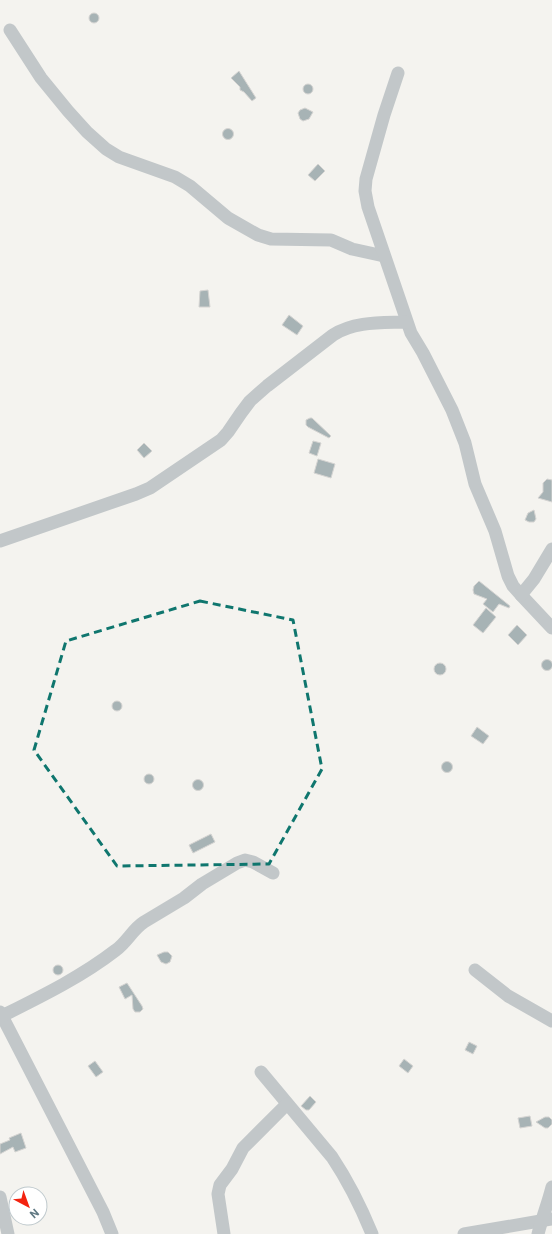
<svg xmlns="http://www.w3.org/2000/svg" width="552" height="1234" font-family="Roboto,sans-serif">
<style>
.building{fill:#a7b3b5;stroke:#d5d4d2}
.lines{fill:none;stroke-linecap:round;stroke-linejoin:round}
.street{stroke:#c2c7c9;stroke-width:13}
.marked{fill:none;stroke:#0f766e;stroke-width:3;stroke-dasharray:8 5;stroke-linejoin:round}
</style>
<rect width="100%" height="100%" fill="#f4f3ef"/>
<g class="building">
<circle cx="94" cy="18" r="5"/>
<path d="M239,71L256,98L252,101L244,92L240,90V87L231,78Z"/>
<circle cx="308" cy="89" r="5"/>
<path d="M305,108L313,112L309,119L303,121L300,119L298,113L300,110Z"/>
<circle cx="228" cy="134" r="5.5"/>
<path d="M318,164L325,171L315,181L308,175Z"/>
<path d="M208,290L210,307H199L200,291Z"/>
<path d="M289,315L303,326L297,335L282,325Z"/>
<path d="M310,418H312L331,436L329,438L308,427L306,425V420Z"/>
<path d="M313,441L321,443L317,456L309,453Z"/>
<path d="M144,443L152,451L144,458L137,450Z"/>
<path d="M318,459L335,464L331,478L314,473Z"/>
<path d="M547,479L552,480V502L538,498L543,492V483Z"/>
<path d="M534,510L536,519L534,522H529L525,520L528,513Z"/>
<path d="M479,581L510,606L509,608L499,604L493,612L483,604L487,599L474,594L473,590L474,586Z"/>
<path d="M486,608L496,617L483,633L473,625Z"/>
<path d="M517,625L527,635L518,645L508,635Z"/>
<circle cx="547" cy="665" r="5.5"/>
<circle cx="440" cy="669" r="6"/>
<circle cx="117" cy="706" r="5"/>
<path d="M477,727L489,736L483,744L471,736Z"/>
<circle cx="447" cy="767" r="5.5"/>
<circle cx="149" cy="779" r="5"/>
<circle cx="198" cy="785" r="5.5"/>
<path d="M211,834L215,842L193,853L189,845Z"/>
<path d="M164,952H168L172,956L170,962L166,964L161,962L157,955Z"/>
<circle cx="58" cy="970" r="5"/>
<path d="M127,983L142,1006L143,1009L140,1012H135L133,1009L132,995L125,999L119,987Z"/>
<path d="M469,1042L477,1046L473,1054L465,1050Z"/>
<path d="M404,1059L413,1066L408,1073L399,1066Z"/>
<path d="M95,1061L103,1072L96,1077L88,1066Z"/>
<path d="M310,1096L316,1102L309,1110H306L301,1106Z"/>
<path d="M530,1116L532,1126L520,1128L518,1118Z"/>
<path d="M545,1117H549L552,1120V1124L548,1128H545L536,1122Z"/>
<path d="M21,1133L26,1148L15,1152L13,1147L0,1154V1144L10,1140L9,1138Z"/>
</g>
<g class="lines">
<g class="street">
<path d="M10,30L41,78L68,111L87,132L106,149L119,157L175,177L190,186L228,218L258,235L271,239L331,240L352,249L384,256"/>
<path d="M398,73L384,115L366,179L365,191L368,207L411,333L423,353L452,410L465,443L475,484L495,531L508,576L513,586L521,595L552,628"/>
<path d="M0,541L136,494L150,488L221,440L228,432L241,413L250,401L267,386L333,335C355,321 382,323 406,322"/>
<path d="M521,595L534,579L552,549"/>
<path d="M475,970L508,996L552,1021"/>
<path d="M0,1012L103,1212L112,1234"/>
<path d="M2,1016C42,996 81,977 116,950C127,942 133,929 144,922L184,898L202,884L237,863L245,860L253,862L273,873"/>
<path d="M261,1072L332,1157C348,1181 361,1207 372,1234"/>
<path d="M0,1197L8,1234"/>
<path d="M224,1234L218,1194L220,1185L232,1169L243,1148L287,1104"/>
<path d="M464,1234L552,1219"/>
<path d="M538,1234C542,1218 548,1203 552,1187"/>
</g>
</g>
<path class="marked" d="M200,601L293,620L322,769L269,864L117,866L34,750L66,641Z"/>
<g transform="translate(28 1206) rotate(139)"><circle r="19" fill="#ffffff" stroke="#bfc9cd"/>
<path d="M0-3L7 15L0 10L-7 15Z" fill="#f32310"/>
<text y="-6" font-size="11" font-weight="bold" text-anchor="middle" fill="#607983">N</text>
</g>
</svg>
